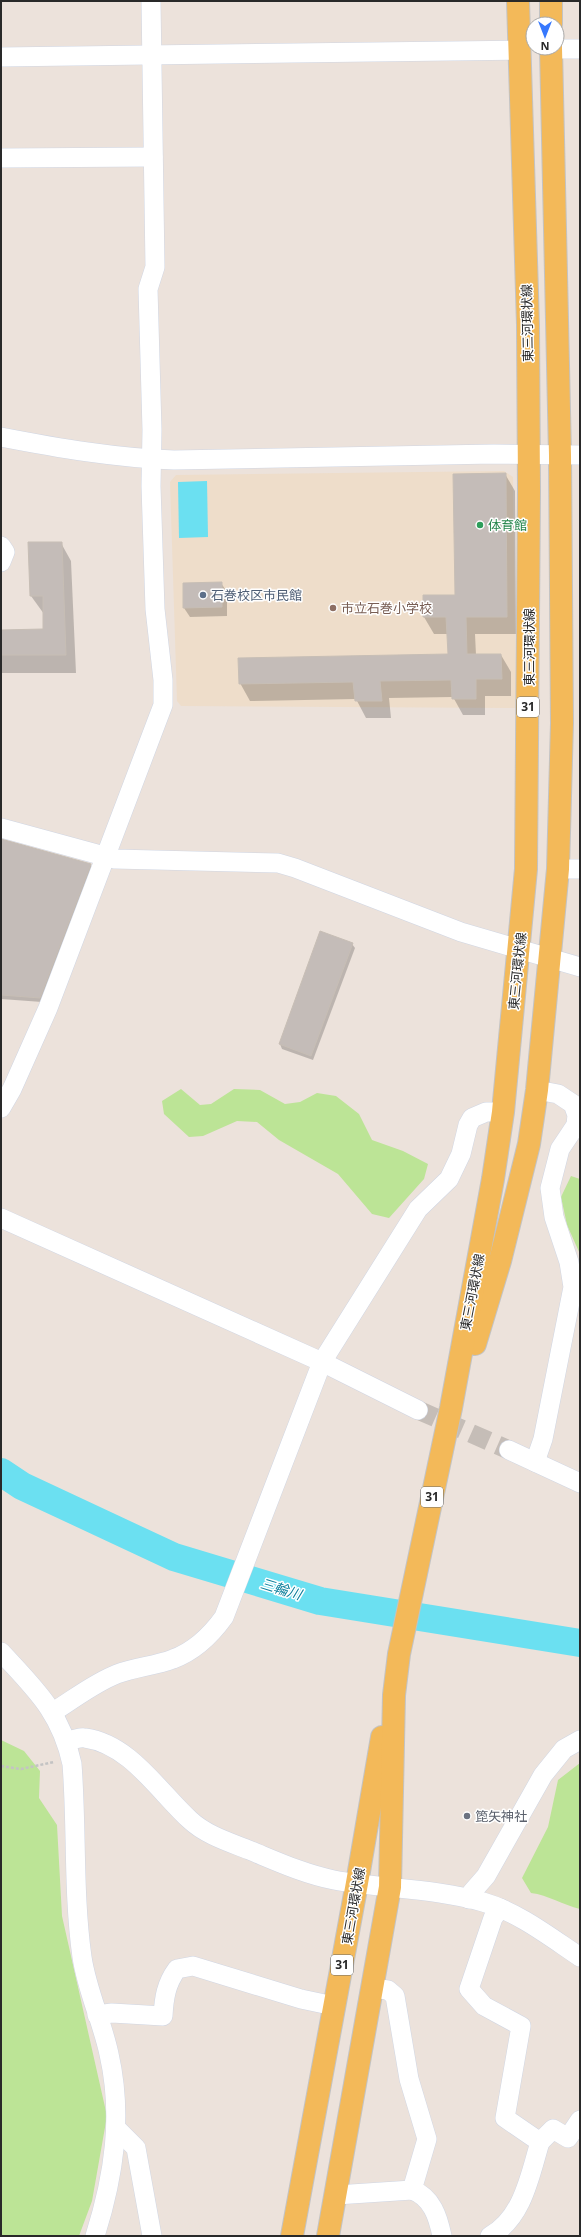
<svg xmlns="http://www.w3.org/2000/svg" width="581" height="2237" font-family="'Noto Sans','Noto Sans JP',sans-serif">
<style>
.education{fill:#eeddca}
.green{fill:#bce496}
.water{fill:#6be0f1}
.shadow{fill:#0003}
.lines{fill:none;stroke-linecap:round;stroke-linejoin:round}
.river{stroke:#6be0f1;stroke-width:28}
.building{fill:#c4bcb8;stroke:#c7beb5}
.minor-tunnel{stroke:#c5bdb7;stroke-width:19;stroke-dasharray:19 10;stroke-linecap:butt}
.minor-casing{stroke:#d0d6e3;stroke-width:20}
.major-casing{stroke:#c3c3c3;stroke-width:24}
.path{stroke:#c3c3c3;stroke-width:2.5;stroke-dasharray:3 2;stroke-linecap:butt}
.minor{stroke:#fff;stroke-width:19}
.major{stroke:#f3b959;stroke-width:22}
.leisure-dot{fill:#2e9e5b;stroke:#fff;stroke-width:1.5}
.service-dot{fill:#5c6f8a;stroke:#fff;stroke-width:1.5}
.education-dot{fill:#8d6e63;stroke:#fff;stroke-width:1.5}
.worship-dot{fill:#6b7280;stroke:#fff;stroke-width:1.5}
.labels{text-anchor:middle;stroke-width:3;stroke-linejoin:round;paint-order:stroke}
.shield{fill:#fff;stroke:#696969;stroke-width:1}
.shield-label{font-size:12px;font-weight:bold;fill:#292929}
.street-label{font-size:13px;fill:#292929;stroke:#fff}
.leisure-label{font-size:13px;fill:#27864d;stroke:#fff;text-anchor:start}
.service-label{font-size:13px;fill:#4e5e75;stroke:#fff;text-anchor:start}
.education-label{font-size:13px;fill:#785e54;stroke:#fff;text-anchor:start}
.worship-label{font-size:13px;fill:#5b616d;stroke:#fff;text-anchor:start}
.water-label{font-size:14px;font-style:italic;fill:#0b7f9c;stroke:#fff}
</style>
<rect width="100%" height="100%" fill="#ece2db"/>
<path class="education" d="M504,471L513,477L516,708L181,706L177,701L170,482L176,475Z"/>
<g class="green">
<path d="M181,1089L200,1105L211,1104L234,1089L260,1090L285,1104L300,1102L317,1093L336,1096L359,1114L372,1140L403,1151L428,1164L424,1179L389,1218L372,1214L338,1174L279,1140L257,1122L237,1121L203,1136L189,1137L164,1114L162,1101Z"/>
<path d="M571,1176L580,1179V1254L567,1225L561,1197Z"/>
<path d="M1,1740L24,1751L40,1771L39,1798L57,1825L62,1916L107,2116L92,2201L79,2236H1Z"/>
<path d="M580,1763V1909C563,1905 548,1895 531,1893L522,1878L548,1827L558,1780Z"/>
</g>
<path class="water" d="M207,481L208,537L179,538L178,482Z"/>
<g class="shadow">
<path d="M505,474L515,491L516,634H475L476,655H501L511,672V696H485V715H463L453,697L389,698L391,718H366L356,699L250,701L240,683L449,655L448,634H434L424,617V596H456Z"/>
<path d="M61,543L71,561L76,673H1V631L44,630V614L31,596Z"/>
<path d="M221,583L227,592V616L190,617L184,608Z"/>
<path d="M1,840L90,865L93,869L42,1002L1,999Z"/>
<path d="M321,932L352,944L355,948L313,1060L282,1049L280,1044Z"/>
</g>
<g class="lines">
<path class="river" d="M1,1472L22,1486L174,1557L320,1601L580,1643"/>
</g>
<g class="building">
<path d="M506,473L507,617H466L467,654H501L502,679H476V699H452L451,680L380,681L382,701H355L353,682L239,684L238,658L448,654L446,617H423V595H455L453,474Z"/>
<path d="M28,542H62L66,655H1V630L43,629V596H30Z"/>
<path d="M222,582V607L183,608V583Z"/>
<path d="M1,839L91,864L40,998L1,995Z"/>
<path d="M320,931L353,943L311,1056L279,1044Z"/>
</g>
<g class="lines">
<path class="minor-tunnel" d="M418,1410L509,1450"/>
<defs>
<g id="minor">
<path d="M551,49H580"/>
<path d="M1,57L520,50"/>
<path d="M1,158L153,157"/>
<path d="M1,437C58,448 116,458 174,460L494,454L580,455"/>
<path d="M1,546L5,552L1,562"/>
<path d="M1,828L115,859L278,863L295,868L461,932L580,967"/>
<path d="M558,869H580"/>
<path d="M1,1108L12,1089L48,1008L163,705V680L155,609L151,486L152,430L148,289L155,267L151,1"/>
<path d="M1,1218L322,1362L418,1410"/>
<path d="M509,1450L580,1483"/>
<path d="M535,1462L543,1439L573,1287L569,1262L554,1217L550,1188L560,1149L576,1125L577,1115L573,1104L558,1094L537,1090"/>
<path d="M1,1652C35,1689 61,1712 72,1764C77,1828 73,1893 82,1957C87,1991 102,2021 109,2054C123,2116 114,2176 95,2236"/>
<path d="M53,1712C74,1699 94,1683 117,1674C135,1667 155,1666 173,1659C195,1651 211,1635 224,1617L322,1362L418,1209L449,1179L461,1154L468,1125L472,1118L486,1112H503"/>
<path d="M67,1742C72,1740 79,1737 85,1738C130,1744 159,1792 190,1820C206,1835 229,1842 249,1850C276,1861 304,1874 334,1880C383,1889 434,1888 483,1902C518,1912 550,1937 580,1957"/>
<path d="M469,1899L472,1892L486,1876L543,1775L564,1749L580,1740"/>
<path d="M372,1988L388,1990L395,1996L409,2079L427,2139L412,2190C432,2197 438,2217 442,2236"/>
<path d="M97,2015L112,2013L163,2016C164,1998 166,1984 177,1969L193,1966L301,1999L334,2006"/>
<path d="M117,2129L136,2148L152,2236"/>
<path d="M540,2142L553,2129L568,2138L580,2120"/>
<path d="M336,2195L412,2190"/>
<path d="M490,2236C523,2218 530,2175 540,2142L505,2118L521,2026L484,2006L469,1989L493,1918L500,1908"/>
</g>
<g id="major">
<path d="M551,1V24"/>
<path d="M475,1344L500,1261L529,1144L537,1090L558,869L562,723L560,455L551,48"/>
<path d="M292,2236L357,1883L382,1737"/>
<path d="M328,2236L390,1887L394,1695L399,1654L451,1408L493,1179L503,1112L526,869L529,491L528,325L518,1"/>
</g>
</defs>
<use href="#minor" class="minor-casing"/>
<use href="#major" class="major-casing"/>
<path class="path" d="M1,1766L21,1769L54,1762"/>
<use href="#minor" class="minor"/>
<use href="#major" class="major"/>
</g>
<circle class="leisure-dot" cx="480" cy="525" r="4"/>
<circle class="service-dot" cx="203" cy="595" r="4"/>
<circle class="education-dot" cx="333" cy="608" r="4"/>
<circle class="worship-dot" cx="467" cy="1816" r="4"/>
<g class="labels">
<g class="shield">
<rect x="517" y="697" width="22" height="20" rx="3"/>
<rect x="421" y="1487" width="22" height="20" rx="3"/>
<rect x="331" y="1955" width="22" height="20" rx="3"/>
</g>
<g class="shield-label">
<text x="528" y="711">31</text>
<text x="432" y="1501">31</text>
<text x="342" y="1969">31</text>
</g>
<g class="street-label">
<text transform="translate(527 323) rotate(-91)" y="5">東三河環状線</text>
<text transform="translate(529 647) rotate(-90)" y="5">東三河環状線</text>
<text transform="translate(517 971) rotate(-84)" y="5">東三河環状線</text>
<text transform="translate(472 1292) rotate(-79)" y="5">東三河環状線</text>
<text transform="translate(353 1906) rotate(-80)" y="5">東三河環状線</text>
</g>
<g class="leisure-label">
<text x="488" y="530">体育館</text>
</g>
<g class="service-label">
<text x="211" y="600">石巻校区市民館</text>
</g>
<g class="education-label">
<text x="341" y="613">市立石巻小学校</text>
</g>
<g class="worship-label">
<text x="475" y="1821">箆矢神社</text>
</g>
<g class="water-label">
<text transform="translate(281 1589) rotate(17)" y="5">三輪川</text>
</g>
</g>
<rect width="581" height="2237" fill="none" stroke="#292929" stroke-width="4"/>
<g transform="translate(545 36) rotate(180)"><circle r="19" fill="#ffffff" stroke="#a9a9a9"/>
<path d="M0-3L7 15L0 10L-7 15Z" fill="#3778fd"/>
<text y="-6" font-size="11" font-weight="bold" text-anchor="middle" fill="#292929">N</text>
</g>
</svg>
